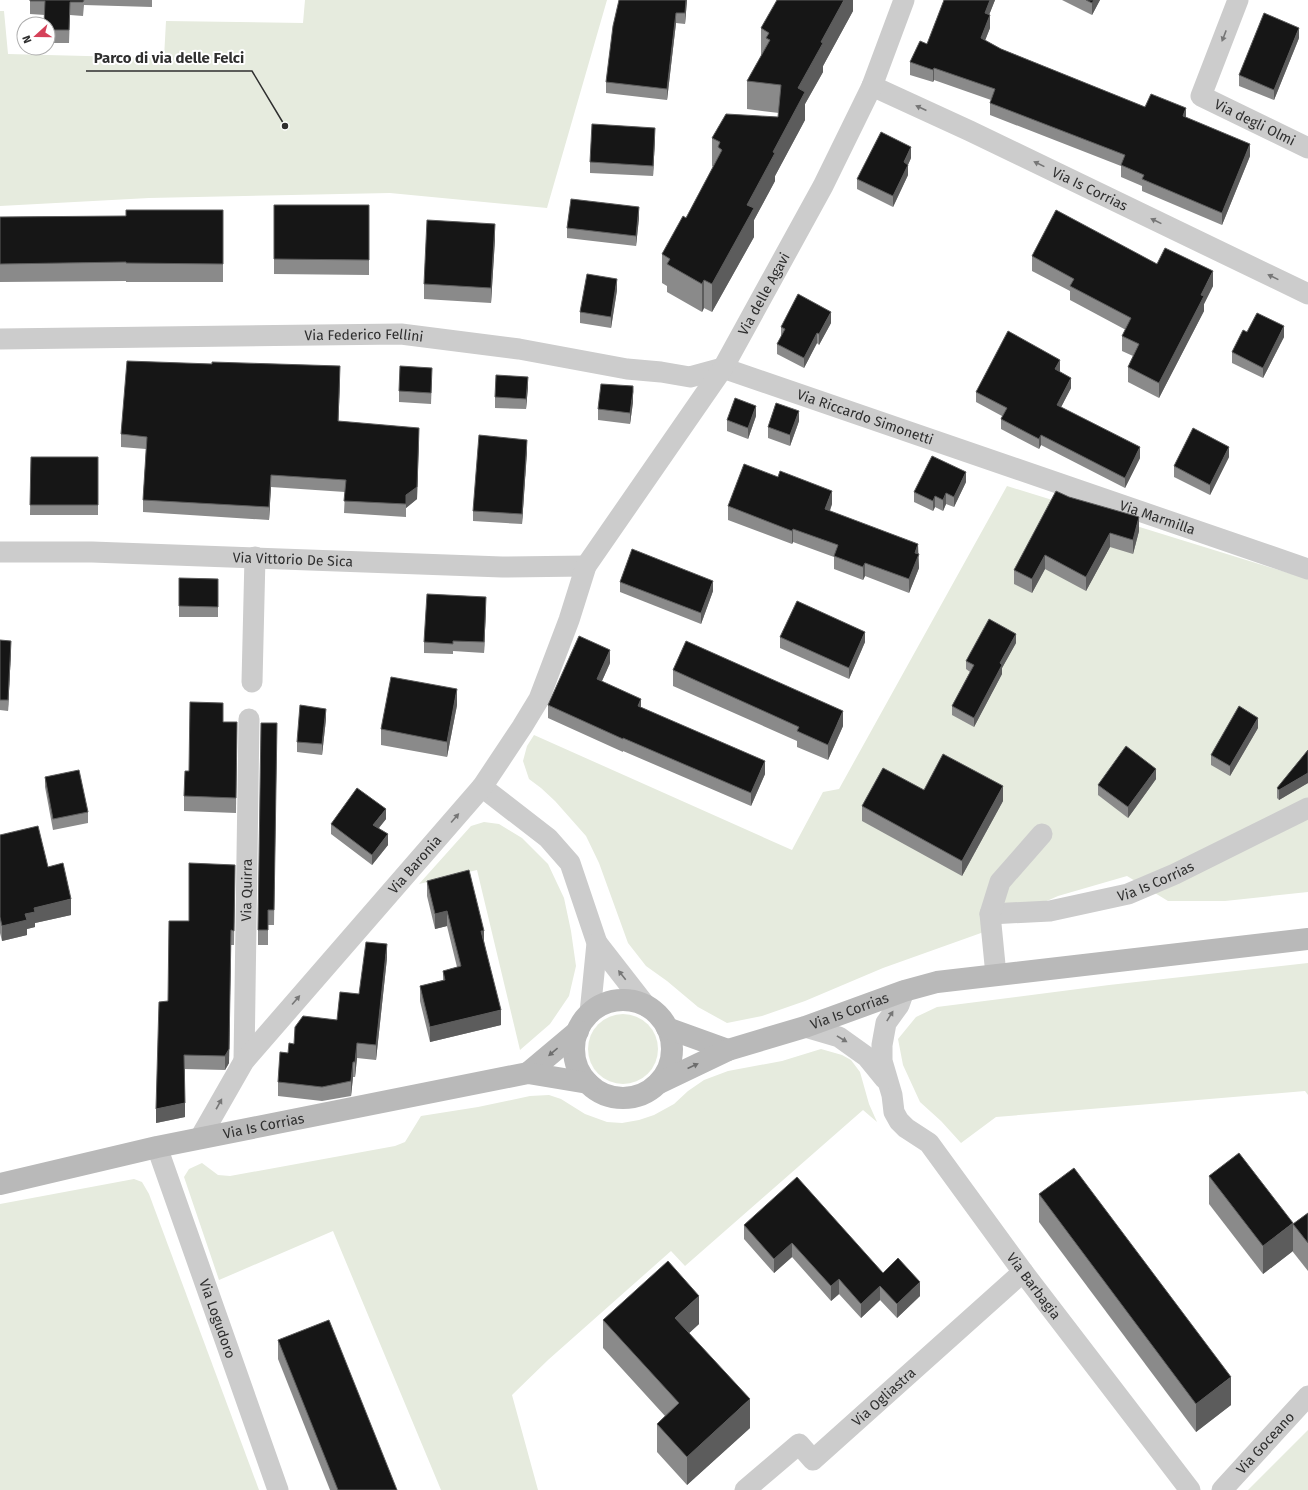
<svg xmlns="http://www.w3.org/2000/svg" width="1308" height="1490" font-family="'Fira Sans',sans-serif">
<style>
.green{fill:#e6ebde}
.lines{fill:none;stroke-linecap:round;stroke-linejoin:round}
.street{stroke:#ccc;stroke-width:21}
.secondary{stroke:#b9b9b9;stroke-width:22}
.wall{fill:#8a8a8a}
.shaded-wall{fill:#5c5c5c}
.building{fill:#161616;stroke:#5c5c5c}
.oneway{fill:#767676}
.oneway2{fill:#6d6d6d}
.labels{text-anchor:middle;stroke-width:4;stroke-linejoin:round;paint-order:stroke}
.street-label{font-size:14px;fill:#2f2f2f;stroke:#fff}
.leader{fill:none;stroke:#2f2f2f;stroke-width:1.5}
.callout-dot{fill:#2f2f2f;stroke:#fff;stroke-width:1.5}
.callout-label{font-size:15px;text-anchor:middle;font-weight:bold;fill:#2f2f2f;stroke:#fff;stroke-width:4;stroke-linejoin:round;paint-order:stroke}
</style>
<rect width="100%" height="100%" fill="#fff"/>
<g class="green">
<path d="M305,0H607L547,208L390,193L149,198L0,206V11H4L8,54L164,58L166,21L303,23Z"/>
<path d="M1007,486L1308,579V892L1225,901H1168L1127,876L1058,896L1004,920L981,933L883,968L805,1001L762,1016L727,1023L698,1007L667,981L646,966L628,943L599,863L586,836L555,801L541,788L529,779L523,761L527,746L534,735L792,850L823,792L839,789Z"/>
<path d="M484,822L499,824L522,838L548,864L564,898L571,931L576,966L569,996L550,1024L520,1050L477,870L419,884L471,826Z"/>
<path d="M1308,963V1095L1305,1091L996,1117L961,1143L941,1121L920,1102L903,1065L898,1039L916,1017L937,1007L1109,985Z"/>
<circle cx="623" cy="1049" r="35"/>
<path d="M821,1049L842,1055L851,1060L860,1072L869,1104L877,1122L863,1110L685,1266L671,1251L548,1360L512,1395L538,1490H441L333,1231L219,1280L184,1177L189,1169L202,1163L218,1175L230,1176L395,1146L405,1142L421,1116L478,1107L530,1096L549,1095L561,1099L585,1114L607,1122L622,1123L639,1120L654,1115L674,1104L688,1091L704,1080L728,1071L782,1061Z"/>
<path d="M134,1179L142,1182L149,1194L259,1490H0V1204Z"/>
<path d="M1308,1430V1490H1248Z"/>
</g>
<g class="lines">
<g class="street">
<path id="s1" d="M1238,0L1201,96L1308,148"/>
<path id="s2" d="M872,86L970,131L1308,294"/>
<path id="s3" d="M0,339L401,334L519,349L627,369L661,372L690,377L723,368L1308,569"/>
<path id="s4" d="M0,552H92L502,567L586,566"/>
<path d="M252,682L255,557"/>
<path d="M482,787L548,838L570,863L597,943L590,1013"/>
<path id="s5" d="M990,914L1050,911L1128,894L1175,874L1308,808"/>
<path d="M597,943L646,1006"/>
<path d="M996,975L990,914L1000,882L1042,834"/>
<path id="s6" d="M904,991L899,1005L886,1023L882,1045V1061L892,1095L894,1112L899,1121L906,1128L929,1143L1023,1272L1190,1490"/>
<path d="M805,1027L839,1037L867,1057L885,1079"/>
<path id="s7" d="M244,1061L249,719"/>
<path id="s8" d="M200,1138L244,1061L482,787L522,727L539,699L569,620L586,566L723,368L823,186L872,86L904,0"/>
<path id="s9" d="M157,1147L278,1490"/>
<path id="s10" d="M745,1490L799,1444L813,1460L1023,1272"/>
<path id="s11" d="M1222,1490L1308,1396"/>
</g>
<g class="secondary">
<circle cx="623" cy="1049" r="49"/>
<path d="M667,1028L728,1050"/>
<path d="M528,1073L578,1031"/>
<path id="s12" d="M659,1083L728,1050L805,1027L904,991L937,982L1308,939"/>
<path id="s13" d="M0,1184L157,1147L528,1073L588,1083"/>
</g>
</g>
<g class="wall">
<path d="M30,0H152V7L84,5L83,16L70,15L69,43H48V24L45,15L30,14Z"/>
<path d="M619,0H687L685,24L676,23L667,100L606,93V82Z"/>
<path d="M853,0V11L823,66V72L805,104V120L775,176V181L754,220V237L712,312L704,308L702,312L667,292V286L662,283V254L686,218L713,167L712,166V138L778,117L779,113L747,109V81L761,56V28Z"/>
<path d="M944,0H995L989,15L990,28L985,40L1001,49L1145,107L1186,117L1250,156L1222,225L1142,191V186L1121,177V166L990,115V103L991,100L934,80L933,82L910,75V62L927,44Z"/>
<path d="M1062,0H1100L1092,15Z"/>
<path d="M1299,38L1274,100L1239,86V75Z"/>
<path d="M655,138L653,176L590,173V162Z"/>
<path d="M911,158L908,165V175L893,207L857,189V179Z"/>
<path d="M274,205H369V275L274,274Z"/>
<path d="M223,210V282H126V281L0,282V217L126,216Z"/>
<path d="M639,218L636,246L567,238V228Z"/>
<path d="M495,239L491,303L424,299V284Z"/>
<path d="M1032,256L1157,264L1213,286L1204,304V311L1159,398L1128,382V367L1133,356L1122,351V336L1126,330L1070,300V291L1032,271Z"/>
<path d="M617,290L611,328L580,323V312Z"/>
<path d="M831,323L819,345L817,343L804,368L777,354V344L781,337V327Z"/>
<path d="M1247,332L1284,337L1263,378L1232,363V352Z"/>
<path d="M1059,371L1071,388L1061,407L1140,458L1125,488L1041,445L1039,449L1001,429V419L1002,416L976,402V392L1060,371Z"/>
<path d="M432,378L431,404L399,402V391Z"/>
<path d="M340,379L338,421L419,440L417,499L406,508V517L344,513L345,492L271,487L269,520L143,512V500L146,449L121,447V434Z"/>
<path d="M528,387L526,409L495,408V397Z"/>
<path d="M633,402L630,424L598,420V409Z"/>
<path d="M756,416L748,439L727,431V420Z"/>
<path d="M799,421L790,446L768,438V427Z"/>
<path d="M527,451L522,524L473,521V511Z"/>
<path d="M31,457H98V515H30Z"/>
<path d="M1229,457L1210,495L1174,477V466Z"/>
<path d="M966,482L954,507L946,504L943,511L935,507L933,511L914,502V492Z"/>
<path d="M1069,497L1139,531L1133,554L1110,547L1086,591L1045,569L1032,593L1014,584V570Z"/>
<path d="M832,504L830,511L918,554L919,568L909,593L865,576L863,580L834,569V557L793,542L792,544L728,520V506Z"/>
<path d="M179,578L218,579V617H179Z"/>
<path d="M620,582L713,591L701,624L620,592Z"/>
<path d="M486,607L484,653L453,651V654L424,653V642Z"/>
<path d="M780,637L865,642L849,679L780,648Z"/>
<path d="M0,640L11,651L8,711L0,710Z"/>
<path d="M1016,643L1002,668V674L974,727L952,715V706L970,672L966,669V661Z"/>
<path d="M610,663L602,681L641,707L765,774L751,806L623,751V752L548,718V705Z"/>
<path d="M673,670L843,726L828,760L797,747V741L673,686Z"/>
<path d="M457,705L447,757L381,745V729Z"/>
<path d="M326,719L322,755L297,752V742Z"/>
<path d="M223,722H237L236,813L184,811V796L189,771Z"/>
<path d="M277,723L274,925H268V945H258V930Z"/>
<path d="M1258,728L1230,776L1211,765V755Z"/>
<path d="M1308,750V783L1279,800L1277,798V788Z"/>
<path d="M45,777L88,812V823L53,830L45,787Z"/>
<path d="M1156,779L1128,818L1098,795V785Z"/>
<path d="M924,790L1003,801L962,876L862,821V806Z"/>
<path d="M386,819L379,828L388,845L372,865L331,834V824Z"/>
<path d="M0,835L48,867L71,915L35,923V927L27,929V935L2,941L0,933Z"/>
<path d="M235,865L234,945H231L229,1063L225,1070L185,1069V1117L156,1123L168,1001L189,921Z"/>
<path d="M427,881L484,941L501,1025L430,1042L420,1001V986L443,980V971L457,967L447,926L435,929L427,896Z"/>
<path d="M387,958L376,1060L357,1058L355,1077H353L351,1096L322,1101L278,1096V1082L288,1053L294,1044L337,1020L359,994Z"/>
<path d="M1209,1176L1293,1251L1263,1274L1209,1204Z"/>
<path d="M1039,1194L1231,1405L1196,1432L1039,1222Z"/>
<path d="M1308,1213V1271L1293,1252V1224Z"/>
<path d="M744,1225L883,1273L920,1296L897,1318L880,1300L861,1318L839,1294L831,1301L792,1257L774,1273L744,1239Z"/>
<path d="M603,1320L699,1324L689,1333L750,1428L687,1485L657,1452V1424L665,1416L603,1348Z"/>
<path d="M278,1340L397,1490H330L278,1359Z"/>
</g>
<g class="shaded-wall">
<path d="M686,0H687L685,24V13Z"/>
<path d="M844,0H853V11L823,66V72L805,104V120L775,176V181L754,220V237L712,312V284L747,205L773,152L798,88L821,42Z"/>
<path d="M990,0H995L985,25V13Z"/>
<path d="M1094,0H1100L1092,15V3Z"/>
<path d="M676,13V23L667,100V89Z"/>
<path d="M990,15V28L981,51V38Z"/>
<path d="M1299,28V38L1274,100V90Z"/>
<path d="M934,68V80L933,82V70Z"/>
<path d="M1186,108V121L1183,116Z"/>
<path d="M655,128V138L653,176V166Z"/>
<path d="M1250,144V156L1222,225V213Z"/>
<path d="M911,147V158L904,173V162Z"/>
<path d="M908,165V175L893,207V196Z"/>
<path d="M639,207V218L636,246V236Z"/>
<path d="M495,224V239L491,303V288Z"/>
<path d="M1213,271V286L1204,304V311L1159,398V383L1201,295Z"/>
<path d="M617,279V290L611,328V317Z"/>
<path d="M704,280V308L702,312V284Z"/>
<path d="M831,312V323L819,345V334Z"/>
<path d="M1284,326V337L1263,378V368Z"/>
<path d="M817,333V343L804,368V358Z"/>
<path d="M1060,360V371L1055,379V369Z"/>
<path d="M340,366V379L338,434V421Z"/>
<path d="M528,377V387L526,409V399Z"/>
<path d="M1071,378V388L1057,415V405Z"/>
<path d="M633,392V402L630,424V413Z"/>
<path d="M756,406V416L748,439V428Z"/>
<path d="M799,411V421L790,446V435Z"/>
<path d="M419,428L417,499L406,508V517V495Z"/>
<path d="M1041,435V445L1039,449V439Z"/>
<path d="M527,440V451L522,524V514Z"/>
<path d="M1140,447V458L1125,488V478Z"/>
<path d="M1229,447V457L1210,495V485Z"/>
<path d="M966,472V482L954,507V497Z"/>
<path d="M271,475V487L269,520V507Z"/>
<path d="M832,491V504L825,523V509Z"/>
<path d="M946,493V504L943,511V500Z"/>
<path d="M935,496V507L933,511V501Z"/>
<path d="M1139,517V531L1133,554V540Z"/>
<path d="M793,529V542L792,544V531Z"/>
<path d="M1110,533V547L1086,591V577Z"/>
<path d="M918,544L919,568L909,593V579L915,553Z"/>
<path d="M1045,555V569L1032,593V579Z"/>
<path d="M865,563V576L863,580V567Z"/>
<path d="M713,581V591L701,624V613Z"/>
<path d="M486,597V607L484,653V642Z"/>
<path d="M865,632V642L849,679V668Z"/>
<path d="M1016,634V643L1002,668V674L974,727V718L1000,663Z"/>
<path d="M11,641V651L8,711V700Z"/>
<path d="M610,650V663L597,692V679Z"/>
<path d="M457,689V705L447,757V742Z"/>
<path d="M641,699V712L638,706Z"/>
<path d="M326,709V719L322,755V744Z"/>
<path d="M843,711V726L828,760V745Z"/>
<path d="M1258,718V728L1230,776V766Z"/>
<path d="M765,761V774L751,806V793Z"/>
<path d="M1156,769V779L1128,818V807Z"/>
<path d="M1308,773V783L1279,800V790Z"/>
<path d="M1003,786V801L962,876V861Z"/>
<path d="M386,809V819L373,835V825Z"/>
<path d="M388,834V845L372,865V855Z"/>
<path d="M71,899V915L35,923V927L27,929V935L2,941V926L25,914L34,908Z"/>
<path d="M447,911V926L435,929V914Z"/>
<path d="M231,930L229,1063L225,1070V1056Z"/>
<path d="M481,931H484V946Z"/>
<path d="M387,944V958L376,1060V1045Z"/>
<path d="M501,1010V1025L430,1042V1027Z"/>
<path d="M357,1043V1058L355,1077V1062Z"/>
<path d="M353,1062V1077L351,1096V1081Z"/>
<path d="M185,1103V1117L156,1123V1109Z"/>
<path d="M1293,1223V1251L1263,1274V1246Z"/>
<path d="M792,1243V1257L774,1273V1259Z"/>
<path d="M839,1279V1294L831,1301V1286Z"/>
<path d="M920,1282V1296L897,1318V1304Z"/>
<path d="M880,1286V1300L861,1318V1304Z"/>
<path d="M699,1296V1324L675,1346V1318Z"/>
<path d="M1231,1377V1405L1196,1432V1404Z"/>
<path d="M750,1399V1428L687,1485V1457Z"/>
</g>
<g class="building">
<path d="M30,0H84L83,2H70L69,30H48V24H44L45,1H30Z"/>
<path d="M619,0H686L685,13H676L667,89L606,82L613,26Z"/>
<path d="M777,0H844L821,42L823,43L798,88L805,92L773,152L775,153L747,205L754,208L712,284L704,280L702,284L667,264L670,259L662,254L683,216L686,218L722,150L718,147L720,142L712,138L726,114L778,117L781,85L747,81L770,40L766,38L769,33L761,28Z"/>
<path d="M944,0H990L985,13L990,15L981,38L1001,49L1145,107L1151,94L1186,108L1183,116L1250,144L1222,213L1142,179L1144,175L1121,165L1125,155L990,103L995,89L934,68L933,70L910,62L920,41L927,44Z"/>
<path d="M1086,0H1094L1092,3Z"/>
<path d="M1264,13L1299,28L1274,90L1239,75Z"/>
<path d="M592,124L655,128L653,166L590,162Z"/>
<path d="M881,132L911,147L904,162L908,165L893,196L857,179Z"/>
<path d="M571,199L639,207L636,236L567,228Z"/>
<path d="M274,205H369V260L274,259Z"/>
<path d="M126,210H223V264L126,263V262L0,264V217L126,216Z"/>
<path d="M1056,210L1157,264L1165,248L1213,271L1201,295L1204,296L1159,383L1128,367L1139,344L1122,336L1131,318L1070,286L1074,279L1032,256Z"/>
<path d="M427,220L495,224L491,288L424,284Z"/>
<path d="M587,274L617,279L611,317L580,312Z"/>
<path d="M798,294L831,312L819,334L817,333L804,358L777,344L785,329L781,327Z"/>
<path d="M1257,313L1284,326L1263,368L1232,352L1243,330L1247,332Z"/>
<path d="M1008,331L1060,360L1055,369L1071,378L1057,405L1140,447L1125,478L1041,435L1039,439L1001,419L1007,408L976,392Z"/>
<path d="M127,361L212,364V362L340,366L338,421L419,428L417,487L406,495V504L344,501L346,480L271,475L269,507L143,500L147,437L121,434Z"/>
<path d="M400,366L432,368L431,393L399,391Z"/>
<path d="M496,375L528,377L526,399L495,397Z"/>
<path d="M601,384L633,386V392L630,413L598,409Z"/>
<path d="M735,398L756,406L748,428L727,420Z"/>
<path d="M776,403L799,411L790,435L768,427Z"/>
<path d="M1193,428L1229,447L1210,485L1174,466Z"/>
<path d="M479,435L527,440L522,514L473,511Z"/>
<path d="M932,456L966,472L954,497L946,493L943,500L935,496L933,501L914,492Z"/>
<path d="M31,457H98V505H30Z"/>
<path d="M744,464L778,477L780,471L832,491L825,509L918,544L915,553L919,554L909,579L865,563L863,567L834,556L838,545L793,529L792,531L728,506Z"/>
<path d="M1056,491L1069,497L1139,517L1133,540L1110,533L1086,577L1045,555L1032,579L1014,570Z"/>
<path d="M632,549L713,581L701,613L620,582Z"/>
<path d="M179,578L218,579V607L179,606Z"/>
<path d="M427,594L486,597L484,642L453,641V644L424,642Z"/>
<path d="M797,601L865,632L849,668L780,637Z"/>
<path d="M989,619L1016,634L1000,663L1002,665L974,718L952,706L974,665L966,661Z"/>
<path d="M579,636L610,650L597,679L641,699L638,706L765,761L751,793L623,738V739L548,705Z"/>
<path d="M0,640L11,641L8,700H0Z"/>
<path d="M686,641L843,711L828,745L797,731L799,727L673,670Z"/>
<path d="M391,677L457,689L447,742L381,729Z"/>
<path d="M190,702L223,703V722H237L236,798L184,796L185,771H189Z"/>
<path d="M300,705L326,709L322,744L297,742Z"/>
<path d="M1239,706L1258,718L1230,766L1211,755Z"/>
<path d="M261,723H277L274,910H268V930H258Z"/>
<path d="M1126,746L1156,769L1128,807L1098,785Z"/>
<path d="M1308,750V773L1279,790L1277,788Z"/>
<path d="M943,754L1003,786L962,861L862,806L883,768L924,790Z"/>
<path d="M79,770L88,812L53,819L45,777Z"/>
<path d="M357,788L386,809L373,825L388,834L372,855L331,824Z"/>
<path d="M38,826L48,867L63,863L71,899L34,908L35,912L25,914L27,920L2,926L0,917V835Z"/>
<path d="M189,863L235,865L234,931L231,930L229,1049L225,1056L184,1055L185,1103L156,1109L159,1002L168,1001L169,921H189Z"/>
<path d="M469,870L484,931H481L501,1010L430,1027L420,986L445,980L443,971L461,966L447,911L435,914L427,881Z"/>
<path d="M366,942L387,944L376,1045L357,1043L355,1062H353L351,1081L322,1087L278,1082L280,1052L288,1053L289,1043L294,1044L295,1027L303,1016L337,1020L340,992L359,994Z"/>
<path d="M1239,1153L1293,1223L1263,1246L1209,1176Z"/>
<path d="M1074,1168L1231,1377L1196,1404L1039,1194Z"/>
<path d="M797,1177L883,1273L898,1258L920,1282L897,1304L880,1286L861,1304L839,1279L831,1286L792,1243L774,1259L744,1225Z"/>
<path d="M1308,1213V1243L1293,1224Z"/>
<path d="M668,1261L699,1296L675,1318L750,1399L687,1457L657,1424L679,1403L603,1320Z"/>
<path d="M329,1320L397,1490H338L278,1340Z"/>
</g>
<defs><path id="oneway-solid" d="M-6-.8H1V-3.2L6.5 0L1 3.2V.8H-6Z"/></defs>
<g class="oneway">
<use href="#oneway-solid" transform="translate(1224 36) rotate(111)"/>
<use href="#oneway-solid" transform="translate(921 108) rotate(-155)"/>
<use href="#oneway-solid" transform="translate(1039 164) rotate(-154)"/>
<use href="#oneway-solid" transform="translate(1156 221) rotate(-154)"/>
<use href="#oneway-solid" transform="translate(1273 277) rotate(-154)"/>
<use href="#oneway-solid" transform="translate(455 818) rotate(-49)"/>
<use href="#oneway-solid" transform="translate(622 975) rotate(-128)"/>
<use href="#oneway-solid" transform="translate(296 1000) rotate(-49)"/>
<use href="#oneway-solid" transform="translate(890 1016) rotate(-58)"/>
<use href="#oneway-solid" transform="translate(842 1039) rotate(31)"/>
<use href="#oneway-solid" transform="translate(219 1104) rotate(-61)"/>
</g>
<g class="oneway2">
<use href="#oneway-solid" transform="translate(553 1052) rotate(140)"/>
<use href="#oneway-solid" transform="translate(693 1066) rotate(-25)"/>
</g>
<g class="labels">
<g class="street-label">
<text dy="5" stroke="none"><textPath href="#s1" startOffset="163">Via degli Olmi</textPath></text>
<text dy="5" stroke="none"><textPath href="#s2" startOffset="241">Via Is Corrias</textPath></text>
<text dy="5" stroke="none"><textPath href="#s8" startOffset="1023">Via delle Agavi</textPath></text>
<text dy="5" stroke="none"><textPath href="#s3" startOffset="364">Via Federico Fellini</textPath></text>
<text dy="5" stroke="none"><textPath href="#s3" startOffset="878">Via Riccardo Simonetti</textPath></text>
<text dy="5" stroke="none"><textPath href="#s3" startOffset="1187">Via Marmilla</textPath></text>
<text dy="5" stroke="none"><textPath href="#s4" startOffset="293">Via Vittorio De Sica</textPath></text>
<text dy="5" stroke="none"><textPath href="#s8" startOffset="349">Via Baronia</textPath></text>
<text dy="5" stroke="none"><textPath href="#s5" startOffset="170">Via Is Corrias</textPath></text>
<text dy="5" stroke="none"><textPath href="#s7" startOffset="171">Via Quirra</textPath></text>
<text dy="5" stroke="none"><textPath href="#s12" startOffset="204">Via Is Corrias</textPath></text>
<text dy="5" stroke="none"><textPath href="#s13" startOffset="270">Via Is Corrias</textPath></text>
<text dy="5" stroke="none"><textPath href="#s6" startOffset="353">Via Barbagia</textPath></text>
<text dy="5" stroke="none"><textPath href="#s9" startOffset="182">Via Logudoro</textPath></text>
<text dy="5" stroke="none"><textPath href="#s10" startOffset="187">Via Ogliastra</textPath></text>
<text dy="5" stroke="none"><textPath href="#s11" startOffset="64">Via Goceano</textPath></text>
</g>
</g>
<path class="leader" d="M285 126L252 71H86"/>
<circle class="callout-dot" cx="285" cy="126" r="4"/>
<g class="callout-label">
<text x="169" y="63">Parco di via delle Felci</text>
</g>
<g transform="translate(36 36) rotate(249)"><circle r="19" fill="#ffffff" stroke="#acacac"/>
<path d="M0-3L7 15L0 10L-7 15Z" fill="#d54159"/>
<text y="-6" font-size="11" font-weight="bold" text-anchor="middle" fill="#2f2f2f">N</text>
</g>
</svg>
